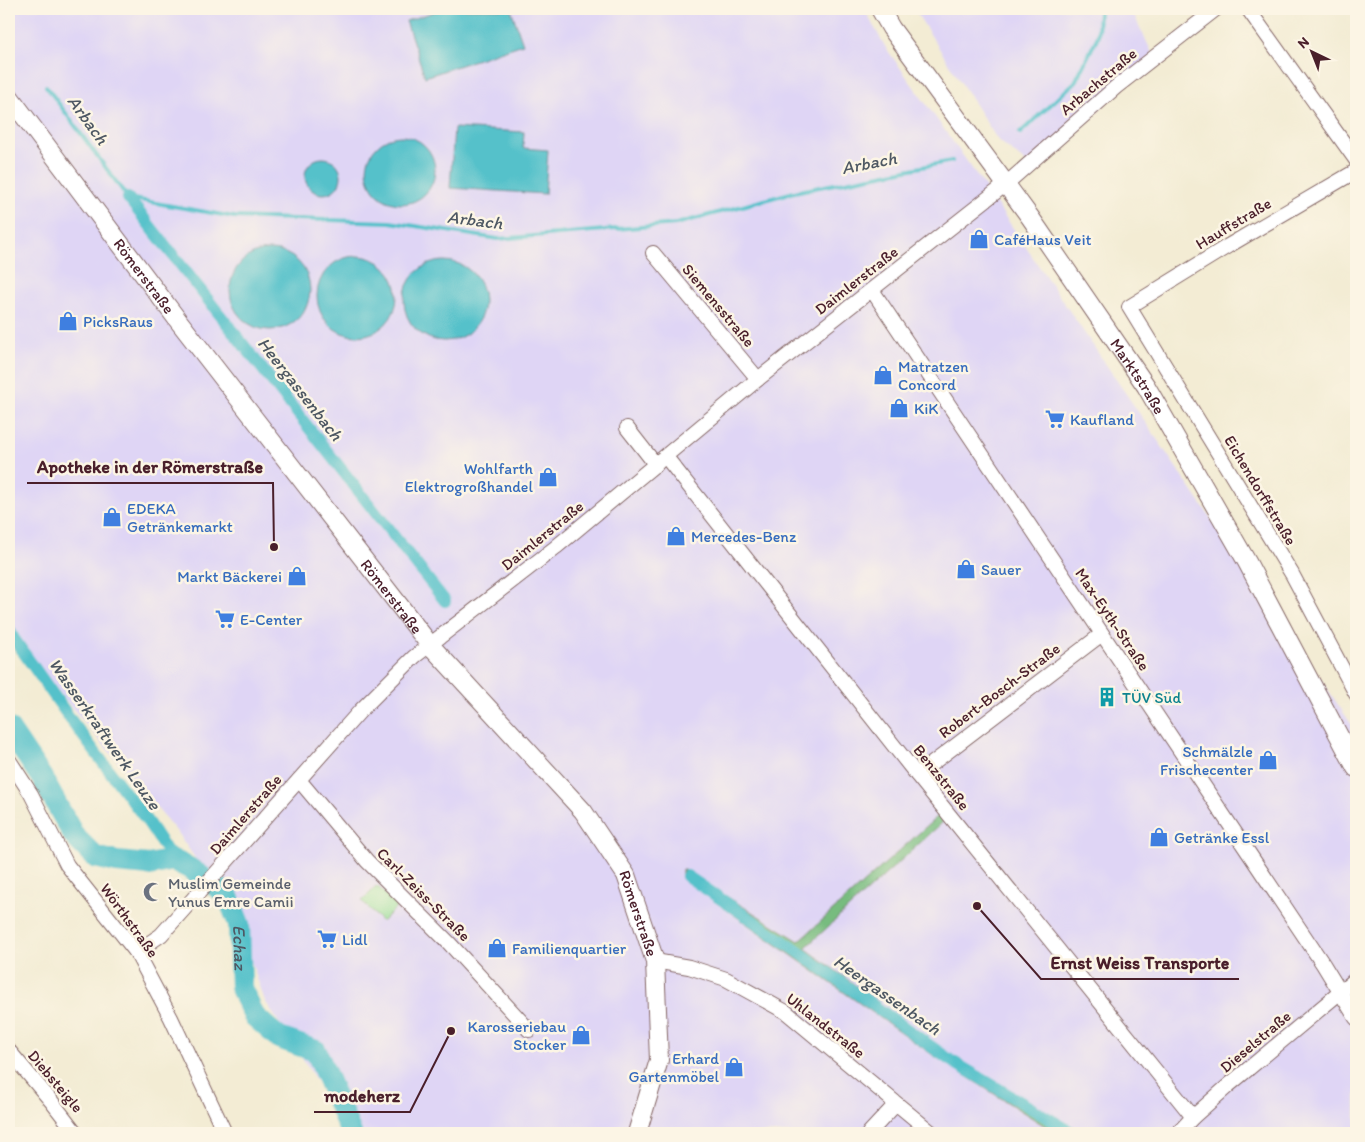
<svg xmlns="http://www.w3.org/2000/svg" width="1365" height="1142" font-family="Itim,sans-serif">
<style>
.built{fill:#dfd5f5}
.green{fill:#94dc96;stroke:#6f7e60}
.forest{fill:#77bc7f;stroke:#606e55}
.water{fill:#54c1ca;stroke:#4f707a}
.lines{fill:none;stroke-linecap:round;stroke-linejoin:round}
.stream{stroke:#54c1ca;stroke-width:4}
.canal{stroke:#54c1ca;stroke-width:12}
.river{stroke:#54c1ca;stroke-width:22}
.minor-casing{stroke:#856766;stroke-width:16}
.major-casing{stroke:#856766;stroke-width:20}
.minor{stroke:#fff;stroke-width:14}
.major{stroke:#fff;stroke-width:18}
.labels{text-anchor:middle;stroke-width:5;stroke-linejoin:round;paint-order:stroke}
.street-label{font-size:16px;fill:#4a1f2b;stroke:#fcf5e5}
.shop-label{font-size:16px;fill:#366cbe;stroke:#fcf5e5;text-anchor:start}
.culture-label{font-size:16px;fill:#0d838f;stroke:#fcf5e5;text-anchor:start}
.worship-label{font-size:16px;fill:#5b616d;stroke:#fcf5e5;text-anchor:start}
.water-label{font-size:18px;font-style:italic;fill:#4e5863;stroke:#fcf5e5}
.leader{fill:none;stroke:#4a1f2b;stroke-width:2}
.callout-dot{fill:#4a1f2b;stroke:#fcf5e5;stroke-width:2}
.callout-label{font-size:18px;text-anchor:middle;font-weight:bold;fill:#4a1f2b;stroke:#fcf5e5;stroke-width:5;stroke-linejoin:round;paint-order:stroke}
</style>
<rect width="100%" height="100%" fill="#fcf5e5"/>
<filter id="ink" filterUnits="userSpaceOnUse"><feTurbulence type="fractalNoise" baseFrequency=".02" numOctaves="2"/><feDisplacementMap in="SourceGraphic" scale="10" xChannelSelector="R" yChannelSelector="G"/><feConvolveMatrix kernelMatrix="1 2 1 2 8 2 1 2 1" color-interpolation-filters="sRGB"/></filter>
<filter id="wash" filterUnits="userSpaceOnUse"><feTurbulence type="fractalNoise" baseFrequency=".0096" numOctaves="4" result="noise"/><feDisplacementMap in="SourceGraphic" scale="20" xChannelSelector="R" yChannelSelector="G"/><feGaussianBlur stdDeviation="1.12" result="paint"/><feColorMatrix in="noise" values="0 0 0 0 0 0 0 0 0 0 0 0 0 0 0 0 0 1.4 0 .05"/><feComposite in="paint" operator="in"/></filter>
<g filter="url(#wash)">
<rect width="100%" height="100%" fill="#f3ecd4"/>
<g class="built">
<path d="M9,9H864L886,48L976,174L1356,731V1133H350L265,1001L235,916L177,832L62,696L15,634L9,635Z"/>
<path d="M914,9H1131L1153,55L1037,172L997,139Z"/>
</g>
<path class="green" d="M377,886L398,906L382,922L362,901Z"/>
<path class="forest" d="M939,815L943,822L805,948L949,1054L1083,1133H1056L933,1055L682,878V869L799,941Z"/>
<g class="water">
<path d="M443,9H511L523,44L425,77L406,21Z"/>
<path d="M454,128L524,132L523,148L548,150L545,194L450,188Z"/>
<circle cx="401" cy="170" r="34"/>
<circle cx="323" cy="176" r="18"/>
<circle cx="270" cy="290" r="40"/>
<circle cx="357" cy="296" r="40"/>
<circle cx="444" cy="301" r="40"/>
</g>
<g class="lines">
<g class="stream">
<path d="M46,86L128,198L234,217L390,222L498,239L676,224L794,192L952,161"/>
<path d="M1020,133L1075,82L1098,36L1099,9"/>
</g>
<g class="canal">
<path d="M128,198L445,601"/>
<path d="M9,629L14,639L71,720L147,821L173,860"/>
<path d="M687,876L796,950L950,1060L1073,1133"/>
</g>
<path class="river" id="s1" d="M9,729L42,778L74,836L95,857L117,862L149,865L173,860L189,868L227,894L239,924L241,988L254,1016L279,1038L316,1051L351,1133"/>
</g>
</g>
<g filter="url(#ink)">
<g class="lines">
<defs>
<g id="minor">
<path d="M1248,9L1356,160"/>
<path d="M1356,171L1228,246L1129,307L1292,574L1356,694"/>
<path d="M653,253L758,379"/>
<path d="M872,290L1323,964L1356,1018"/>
<path d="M627,428L656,465"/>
<path d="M666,457L917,775L1193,1117"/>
<path d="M9,760L31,794L67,865L136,952L171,1018L225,1133"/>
<path d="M917,775L1102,634"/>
<path d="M299,780L367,861L449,943L529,1030"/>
<path d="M136,952L161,935L361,710L414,657L556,547L758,379L1006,184L1116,87L1216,9"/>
<path d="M655,961L689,967L726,979L786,1012L932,1133"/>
<path d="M9,1051L52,1102L76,1133"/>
<path d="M869,1133L896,1104"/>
<path d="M1178,1133L1193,1117L1229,1085L1356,979"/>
</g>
<g id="major">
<path id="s2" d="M880,9L891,28L1030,217L1146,386L1247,562L1356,768"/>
<path id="s3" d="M9,96L177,319L430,645L583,811L626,875L655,961L659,1060L637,1133"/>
</g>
</defs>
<use href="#minor" class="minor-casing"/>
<use href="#major" class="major-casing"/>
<use href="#minor" class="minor"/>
<use href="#major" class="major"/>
</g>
</g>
<defs>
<symbol id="shop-bare" viewBox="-9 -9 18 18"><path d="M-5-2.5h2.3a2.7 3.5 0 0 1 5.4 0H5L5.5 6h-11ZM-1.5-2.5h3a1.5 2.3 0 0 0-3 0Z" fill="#3f7fe0" stroke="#fcf5e5" stroke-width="2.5" paint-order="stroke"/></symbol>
<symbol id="supermarket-bare" viewBox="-9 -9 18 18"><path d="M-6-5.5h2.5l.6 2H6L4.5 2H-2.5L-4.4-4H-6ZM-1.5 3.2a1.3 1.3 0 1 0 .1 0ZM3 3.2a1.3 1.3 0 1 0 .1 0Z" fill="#3f7fe0" stroke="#fcf5e5" stroke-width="2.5" paint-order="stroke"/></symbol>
<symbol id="building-bare" viewBox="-9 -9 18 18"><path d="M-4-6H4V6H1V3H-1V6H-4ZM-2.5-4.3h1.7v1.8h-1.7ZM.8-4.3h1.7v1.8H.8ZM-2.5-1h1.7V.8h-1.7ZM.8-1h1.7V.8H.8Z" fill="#0f9aa8" stroke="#fcf5e5" stroke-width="2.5" paint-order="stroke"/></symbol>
<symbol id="mosque-bare" viewBox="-9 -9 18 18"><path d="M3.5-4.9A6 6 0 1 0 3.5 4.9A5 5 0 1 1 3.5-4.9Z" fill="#6b7280" stroke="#fcf5e5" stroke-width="2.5" paint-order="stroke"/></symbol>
</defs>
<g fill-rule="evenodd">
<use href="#shop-bare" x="965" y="225" width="28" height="28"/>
<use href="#shop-bare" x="54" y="307" width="28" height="28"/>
<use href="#shop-bare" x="869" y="361" width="28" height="28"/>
<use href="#shop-bare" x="885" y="394" width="28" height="28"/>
<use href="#supermarket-bare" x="1041" y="405" width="28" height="28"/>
<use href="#shop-bare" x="534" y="463" width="28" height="28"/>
<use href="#shop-bare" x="98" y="503" width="28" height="28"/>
<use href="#shop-bare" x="662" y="522" width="28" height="28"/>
<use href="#shop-bare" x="952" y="555" width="28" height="28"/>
<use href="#shop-bare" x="283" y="562" width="28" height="28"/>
<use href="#supermarket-bare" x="211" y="605" width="28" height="28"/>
<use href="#building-bare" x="1093" y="683" width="28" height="28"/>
<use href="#shop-bare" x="1254" y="746" width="28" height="28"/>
<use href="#shop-bare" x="1145" y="823" width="28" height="28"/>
<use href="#mosque-bare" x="139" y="878" width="28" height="28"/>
<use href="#supermarket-bare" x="313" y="925" width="28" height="28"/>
<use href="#shop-bare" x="483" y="934" width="28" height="28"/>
<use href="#shop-bare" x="567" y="1021" width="28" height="28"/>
<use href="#shop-bare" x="720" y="1053" width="28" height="28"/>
</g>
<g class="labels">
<g class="street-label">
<text transform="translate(1098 81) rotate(-40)" y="6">Arbachstraße</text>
<text transform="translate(1233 223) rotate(-31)" y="6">Hauffstraße</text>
<text dy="6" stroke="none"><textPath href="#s3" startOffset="225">Römerstraße</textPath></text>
<text transform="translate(856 280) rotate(-38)" y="6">Daimlerstraße</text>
<text transform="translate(719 305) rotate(50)" y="6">Siemensstraße</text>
<text dy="6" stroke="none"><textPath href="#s2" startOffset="449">Marktstraße</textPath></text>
<text transform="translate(1261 490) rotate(59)" y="6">Eichendorffstraße</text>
<text transform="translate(542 535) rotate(-39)" y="6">Daimlerstraße</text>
<text dy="6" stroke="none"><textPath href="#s3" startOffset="630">Römerstraße</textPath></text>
<text transform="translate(1113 619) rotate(56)" y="6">Max-Eyth-Straße</text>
<text transform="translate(999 690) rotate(-37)" y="6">Robert-Bosch-Straße</text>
<text transform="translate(942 777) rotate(51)" y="6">Benzstraße</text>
<text transform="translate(245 814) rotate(-49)" y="6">Daimlerstraße</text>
<text transform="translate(424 894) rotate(45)" y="6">Carl-Zeiss-Straße</text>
<text dy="6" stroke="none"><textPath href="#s3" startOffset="1035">Römerstraße</textPath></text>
<text transform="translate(130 920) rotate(54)" y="6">Wörthstraße</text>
<text transform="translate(826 1025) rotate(38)" y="6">Uhlandstraße</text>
<text transform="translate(1255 1041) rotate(-40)" y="6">Dieselstraße</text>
<text transform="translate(56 1081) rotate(50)" y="6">Diebsteigle</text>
</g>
<g class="shop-label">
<text x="994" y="245">CaféHaus Veit</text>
<text x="83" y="327">PicksRaus</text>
<text x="898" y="372">Matratzen<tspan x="898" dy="18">Concord</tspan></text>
<text x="914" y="414">KiK</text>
<text x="1070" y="425">Kaufland</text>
<text x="533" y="474" text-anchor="end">Wohlfarth<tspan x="533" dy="18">Elektrogroßhandel</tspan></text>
<text x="127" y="514">EDEKA<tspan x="127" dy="18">Getränkemarkt</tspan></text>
<text x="691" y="542">Mercedes-Benz</text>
<text x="981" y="575">Sauer</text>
<text x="282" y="582" text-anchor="end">Markt Bäckerei</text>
<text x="240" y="625">E-Center</text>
<text x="1253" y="757" text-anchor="end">Schmälzle<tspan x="1253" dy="18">Frischecenter</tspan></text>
<text x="1174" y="843">Getränke Essl</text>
<text x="342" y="945">Lidl</text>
<text x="512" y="954">Familienquartier</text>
<text x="566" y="1032" text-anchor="end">Karosseriebau<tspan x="566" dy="18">Stocker</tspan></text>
<text x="719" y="1064" text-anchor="end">Erhard<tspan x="719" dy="18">Gartenmöbel</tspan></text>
</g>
<g class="culture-label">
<text x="1122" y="703">TÜV Süd</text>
</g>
<g class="worship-label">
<text x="168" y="889">Muslim Gemeinde<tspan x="168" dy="18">Yunus Emre Camii</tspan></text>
</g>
<g class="water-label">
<text transform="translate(88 120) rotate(54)" y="6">Arbach</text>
<text transform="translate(869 163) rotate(-11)" y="6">Arbach</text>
<text transform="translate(475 220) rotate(7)" y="6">Arbach</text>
<text transform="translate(300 389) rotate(52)" y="6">Heergassenbach</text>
<text transform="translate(105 734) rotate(55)" y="6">Wasserkraftwerk Leuze</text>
<text dy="6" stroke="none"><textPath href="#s1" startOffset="354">Echaz</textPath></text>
<text transform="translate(887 995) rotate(35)" y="6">Heergassenbach</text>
</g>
</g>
<path class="leader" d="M274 547L273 483H27M977 906L1041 979H1239M451 1031L410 1112H314"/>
<g class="callout-dot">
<circle cx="274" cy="547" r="5"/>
<circle cx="977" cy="906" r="5"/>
<circle cx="451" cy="1031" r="5"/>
</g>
<g class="callout-label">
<text x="150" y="473">Apotheke in der Römerstraße</text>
<text x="1140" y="969">Ernst Weiss Transporte</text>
<text x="362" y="1102">modeherz</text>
</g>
<rect width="1365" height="1142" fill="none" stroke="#fcf5e5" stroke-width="30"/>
<g transform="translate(1312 52) rotate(317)" stroke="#fcf5e5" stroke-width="4" paint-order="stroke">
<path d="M0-4L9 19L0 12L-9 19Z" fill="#4a1f2b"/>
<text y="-8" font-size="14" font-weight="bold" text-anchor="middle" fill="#4a1f2b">N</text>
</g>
</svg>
